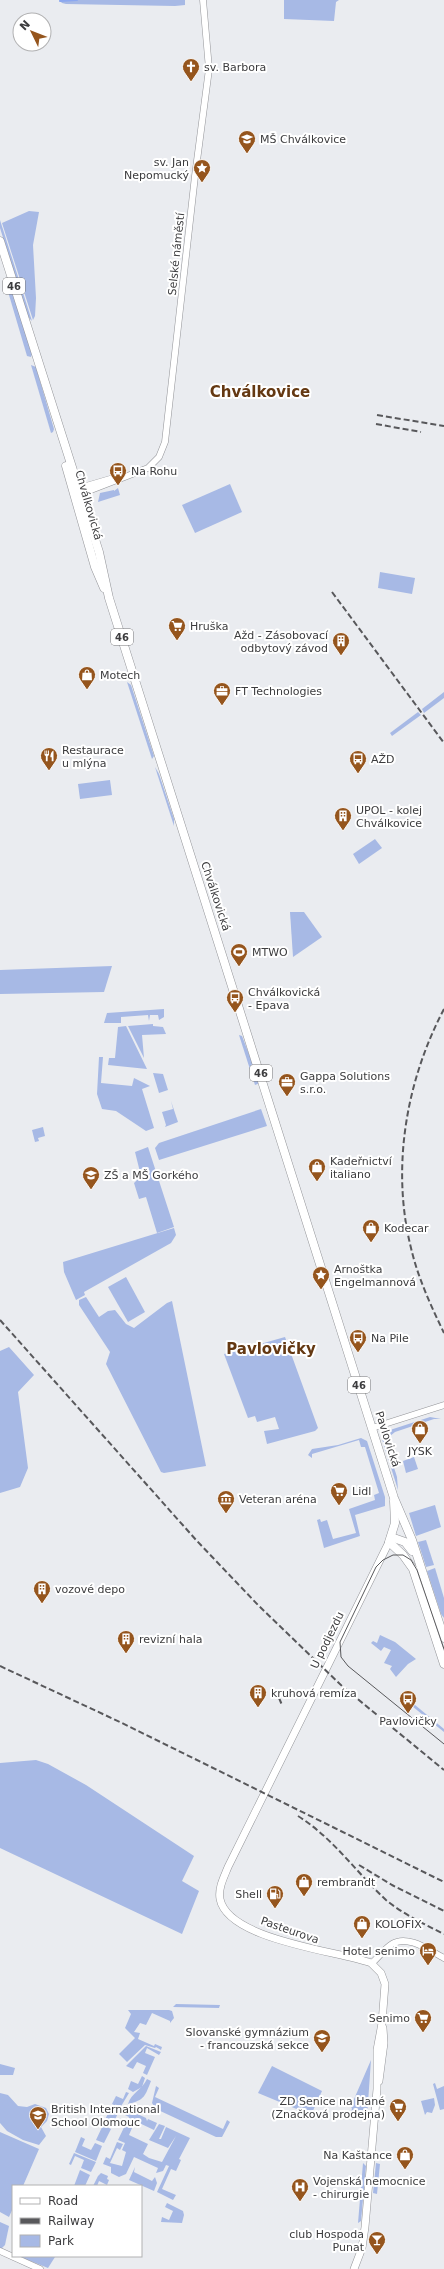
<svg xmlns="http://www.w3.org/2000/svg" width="444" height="2269" font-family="'DejaVu Sans',sans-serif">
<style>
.green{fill:#a7b9e5}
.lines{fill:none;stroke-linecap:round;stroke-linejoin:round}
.stream{stroke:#8ca8f0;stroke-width:2}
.tertiary-casing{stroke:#939498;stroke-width:7}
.secondary-casing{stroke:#939498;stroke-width:8}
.primary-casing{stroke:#939498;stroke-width:9}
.tertiary{stroke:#fff;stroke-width:6}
.secondary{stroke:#fff;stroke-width:7}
.primary{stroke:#fff;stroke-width:8}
.tram{stroke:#58585b;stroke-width:1}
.rail{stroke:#58585b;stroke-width:2;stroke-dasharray:6 3;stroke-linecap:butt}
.labels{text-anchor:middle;stroke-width:4;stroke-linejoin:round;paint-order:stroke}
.shield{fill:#fff;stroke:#767678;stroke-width:1}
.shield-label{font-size:10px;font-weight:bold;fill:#3c3c3e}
.poi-label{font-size:11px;fill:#3c3c3e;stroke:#fff;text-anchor:start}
.street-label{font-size:11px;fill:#3c3c3e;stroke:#fff}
.district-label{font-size:15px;font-weight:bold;fill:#643812;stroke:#fff}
</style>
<rect width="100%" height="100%" fill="#eaecf0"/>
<g class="green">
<path d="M59,0H185V5L175,6L66,4L62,3Z"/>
<path d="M284,0H339L336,2L334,21L284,19Z"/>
<path d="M29,211L39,212L33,245L36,298L35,316L33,320L2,223Z"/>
<path d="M0,220L32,321L28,317L0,228Z"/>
<path d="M11,287L32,354L31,357L27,356L9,295L8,289Z"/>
<path d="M31,365L36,367L54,429L53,432L51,433Z"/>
<path d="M230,484L242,512L195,533L182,505Z"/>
<path d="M118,488L120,495L98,502L100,493L114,490V491Z"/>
<path d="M380,572L415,578L412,594L378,588Z"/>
<path d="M127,682L131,685L154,756L152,759Z"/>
<path d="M444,692V698L424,713L422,709Z"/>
<path d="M418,712L421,715L392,736L390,733Z"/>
<path d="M155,767L159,774L174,819V826Z"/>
<path d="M110,780L112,795L80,799L78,784Z"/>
<path d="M375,839L382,848L359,864L353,854Z"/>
<path d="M290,912H304L322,937L293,957Z"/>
<path d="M112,966L104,992L0,994V970Z"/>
<path d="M164,1009V1017L159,1020L158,1015H150L149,1021L148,1015L121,1017V1023H104L107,1013Z"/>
<path d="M153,1024V1026L163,1027L166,1034L142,1035L144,1058L128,1026Z"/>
<path d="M126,1026L147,1069L108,1065L109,1058H115L118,1027Z"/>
<path d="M239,1035L242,1036L260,1083L255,1085Z"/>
<path d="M99,1057H103L101,1083L132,1086L134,1078L150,1086L142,1089L154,1128L146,1131L116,1111L102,1109L97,1094Z"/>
<path d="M153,1073L163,1074L168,1090L159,1093Z"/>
<path d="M171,1101L178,1122L165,1127L166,1125L162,1112L173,1109Z"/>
<path d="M261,1109L267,1126L159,1160L155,1148L159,1143Z"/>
<path d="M43,1127L45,1136L38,1138L39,1141L35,1142L32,1130Z"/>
<path d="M148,1147L174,1227L157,1233L146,1197L139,1199L134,1183L141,1176L135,1152Z"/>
<path d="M174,1228L176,1235L171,1243L84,1292L85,1295L76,1300L64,1272L63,1262Z"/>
<path d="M126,1277L145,1312L128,1322L108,1287Z"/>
<path d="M86,1297L99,1317L108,1311L115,1310L126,1324L134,1328L167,1303L172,1301L206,1466L164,1473L161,1472L106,1364L110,1352L79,1305V1300Z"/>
<path d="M285,1337L318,1428L315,1431L267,1444L264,1431L279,1429L275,1417L257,1422L255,1416L248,1418L224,1354Z"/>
<path d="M9,1347L34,1375L18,1392L28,1468L20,1487L0,1493V1351Z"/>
<path d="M430,1417L441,1419H434L395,1432L390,1436V1442L388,1439L390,1430Z"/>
<path d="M383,1433L397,1477L398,1490L382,1439Z"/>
<path d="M361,1438L367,1441L385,1497V1506L355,1515L360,1536L324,1548L317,1520L320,1519L321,1522L327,1520L333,1539L356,1533L349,1509L375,1500L374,1495L379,1493L365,1447H361L359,1440L312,1454V1458L308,1455L312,1449L338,1445Z"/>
<path d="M414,1457L418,1469L406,1473L403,1461Z"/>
<path d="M435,1505L441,1527L416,1536L409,1513Z"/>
<path d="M426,1540L434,1565L426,1567L418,1542Z"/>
<path d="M435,1568L444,1598V1618L441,1614L427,1571Z"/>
<path d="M380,1635L395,1642L416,1659L408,1664L396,1677L390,1669L392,1666L384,1663L391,1650L384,1647L381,1651L371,1643L373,1641L377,1643Z"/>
<path d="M409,1700L444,1729V1732L407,1702Z"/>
<path d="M36,1760L48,1764L86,1785L194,1856L182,1881L199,1891L182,1934L0,1848V1763Z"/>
<path d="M176,2004L220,2005L219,2008L173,2007Z"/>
<path d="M128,2010H169L172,2011L174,2018L170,2023V2021L152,2013L146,2025L140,2023L134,2032L140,2033L138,2039L154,2046L155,2044L162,2047L161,2050L156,2047L155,2048L145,2045L127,2062L119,2054L135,2038L125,2028L131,2014Z"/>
<path d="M146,2046L161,2052L159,2055L147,2048L145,2053L155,2057L147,2075L143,2073L146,2066L137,2062L133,2069L126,2066Z"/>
<path d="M371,2060L367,2117L356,2112L354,2116L350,2113L352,2109L351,2106Z"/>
<path d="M0,2064L15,2068L13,2075H0Z"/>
<path d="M272,2066L322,2091L311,2115L258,2093Z"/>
<path d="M142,2076L145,2078L142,2087L133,2092L128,2089L131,2081L138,2084Z"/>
<path d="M147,2079L151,2081C145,2096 145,2100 128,2104C131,2093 142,2090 147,2079Z"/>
<path d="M435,2083L437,2089L444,2086V2109L440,2110L433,2084Z"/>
<path d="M156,2086L159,2088L155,2097L223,2129L227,2120L230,2122L222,2137H216L156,2109L152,2103Z"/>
<path d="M126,2092L129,2093L120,2108L112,2104L116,2096L123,2099Z"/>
<path d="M0,2093L8,2095L18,2106L27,2107L35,2104L46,2108L49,2114L47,2121L41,2127L46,2136L39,2145L23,2140L7,2131L0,2123Z"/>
<path d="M434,2098L435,2105L432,2113L427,2112L425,2115L421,2101Z"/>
<path d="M111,2107L119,2111L112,2126L104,2122Z"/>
<path d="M129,2110L146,2118L147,2121L148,2119L157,2123L154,2130L135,2121L129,2135L148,2144L143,2154L149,2158L162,2162L176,2136L168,2148L149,2140L159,2124L165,2126L159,2139H161L166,2127L190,2138L179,2159L181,2160L176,2171L171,2169L162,2189L176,2195L173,2200L157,2192L169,2166L166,2165L163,2171L156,2173L158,2168L134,2157L126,2174L119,2177L111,2173V2167L103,2164L106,2157L110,2159L117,2142L123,2144L120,2150L117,2148L110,2163L122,2166L126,2152L122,2150L125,2143L118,2140L129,2117L125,2115Z"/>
<path d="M103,2125L111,2129L104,2143L96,2140Z"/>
<path d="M0,2132L39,2149L23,2186H13V2208L9,2217L0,2212Z"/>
<path d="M81,2137L85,2139L82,2146L91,2150L95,2143L102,2146L96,2161L75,2152Z"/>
<path d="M74,2153L96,2162L91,2172L81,2168L84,2160L75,2156L71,2165L69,2164Z"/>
<path d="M363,2163L366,2166L361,2221L358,2223Z"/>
<path d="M376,2163L380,2164L377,2194L373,2193Z"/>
<path d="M135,2167L134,2172L152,2181L155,2177L157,2183L154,2191L129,2180Z"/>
<path d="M80,2170L90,2175L85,2186H74Z"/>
<path d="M101,2173L108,2176L107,2179L109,2180L107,2185L99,2181L97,2186H93L98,2176Z"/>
<path d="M167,2203L183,2211L184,2215L182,2223L161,2222L162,2217L169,2220L173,2211L165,2207Z"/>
<path d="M0,2222L9,2226L5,2245L2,2248H0Z"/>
<path d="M18,2256H51L55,2257L48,2268Z"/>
</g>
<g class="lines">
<path class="stream" d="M60,1L77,0"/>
<defs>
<g id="tertiary">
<path d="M76,489L117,477"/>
<path d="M78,495L148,468L159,457L165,442L195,176L209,69L203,0"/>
<path d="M372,1428L444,1405"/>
<path d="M372,1963C379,1957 385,1948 392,1944C408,1934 430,1951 444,1958"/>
<path d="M0,2251L40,2269"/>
</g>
<g id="secondary">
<path d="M379,2081L384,2043L383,2028"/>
<path d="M354,2269L362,2248L365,2227L377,2089V2050L382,2023L385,1984L381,1973L371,1963C338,1951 228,1940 220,1899C218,1888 224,1877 228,1867L389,1542"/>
</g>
<g id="primary">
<path d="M0,241L99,552L109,598L394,1498L412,1540L444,1638"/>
<path d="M66,466L95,567L104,588"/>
<path d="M394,1501L395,1523L389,1542L403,1555L413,1569L444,1664"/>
<path d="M391,1537L405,1542L412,1551"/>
</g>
</defs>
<use href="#tertiary" class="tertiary-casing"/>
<use href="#secondary" class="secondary-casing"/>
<use href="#primary" class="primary-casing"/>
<use href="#tertiary" class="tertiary"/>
<use href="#secondary" class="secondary"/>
<use href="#primary" class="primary"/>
<path class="tram" d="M444,1649L417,1570L411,1560L403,1555H393L383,1560L376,1567L340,1642L341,1657L348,1666L444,1744"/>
<g class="rail">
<path d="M377,415L444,426"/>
<path d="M376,424L421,432"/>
<path d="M332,592L444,743"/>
<path d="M444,1009C406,1081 391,1168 411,1248C418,1278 431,1306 444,1333"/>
<path d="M0,1320L197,1541L258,1605L343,1687L444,1770"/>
<path d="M0,1666L122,1723L444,1882"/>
<path d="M279,1698L282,1705"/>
<path d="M298,1816C333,1838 356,1872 386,1900C403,1914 424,1924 444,1934"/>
<path d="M359,1865L392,1885L444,1911"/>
</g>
</g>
<defs>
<symbol id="church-pin" viewBox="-11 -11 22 30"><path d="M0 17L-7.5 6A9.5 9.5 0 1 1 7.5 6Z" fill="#95551d" stroke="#fff"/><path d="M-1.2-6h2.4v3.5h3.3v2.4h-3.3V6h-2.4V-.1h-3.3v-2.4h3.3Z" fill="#fff"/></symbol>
<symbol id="school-pin" viewBox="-11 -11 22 30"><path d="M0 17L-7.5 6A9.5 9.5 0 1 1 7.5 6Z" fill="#95551d" stroke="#fff"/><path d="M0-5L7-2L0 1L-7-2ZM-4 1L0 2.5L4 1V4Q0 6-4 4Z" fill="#fff"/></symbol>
<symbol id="sight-pin" viewBox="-11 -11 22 30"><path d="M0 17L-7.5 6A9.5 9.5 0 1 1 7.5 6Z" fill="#95551d" stroke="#fff"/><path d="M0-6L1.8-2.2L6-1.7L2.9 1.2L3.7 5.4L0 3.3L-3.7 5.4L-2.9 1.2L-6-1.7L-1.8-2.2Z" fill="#fff"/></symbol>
<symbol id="bus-pin" viewBox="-11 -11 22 30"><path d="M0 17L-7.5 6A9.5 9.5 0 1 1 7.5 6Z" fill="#95551d" stroke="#fff"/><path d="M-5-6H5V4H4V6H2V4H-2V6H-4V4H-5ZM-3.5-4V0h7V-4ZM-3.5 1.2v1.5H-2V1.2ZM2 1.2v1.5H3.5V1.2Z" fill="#fff"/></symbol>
<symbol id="supermarket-pin" viewBox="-11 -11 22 30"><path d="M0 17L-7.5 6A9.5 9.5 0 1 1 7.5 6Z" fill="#95551d" stroke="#fff"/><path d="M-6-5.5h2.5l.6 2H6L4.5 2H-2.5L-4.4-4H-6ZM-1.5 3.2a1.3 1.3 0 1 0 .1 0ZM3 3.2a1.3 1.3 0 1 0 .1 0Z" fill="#fff"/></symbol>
<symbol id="building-pin" viewBox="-11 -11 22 30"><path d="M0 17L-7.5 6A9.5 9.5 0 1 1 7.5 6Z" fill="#95551d" stroke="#fff"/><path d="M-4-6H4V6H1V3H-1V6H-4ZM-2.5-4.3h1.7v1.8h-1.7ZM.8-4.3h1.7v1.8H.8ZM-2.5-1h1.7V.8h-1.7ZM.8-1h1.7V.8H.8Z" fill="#fff"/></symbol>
<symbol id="shop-pin" viewBox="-11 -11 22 30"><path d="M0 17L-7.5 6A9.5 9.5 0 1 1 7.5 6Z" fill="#95551d" stroke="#fff"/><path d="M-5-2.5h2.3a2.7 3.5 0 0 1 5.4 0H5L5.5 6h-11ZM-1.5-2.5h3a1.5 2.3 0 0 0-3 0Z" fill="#fff"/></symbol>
<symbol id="office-pin" viewBox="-11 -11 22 30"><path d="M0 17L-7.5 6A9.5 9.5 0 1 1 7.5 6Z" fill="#95551d" stroke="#fff"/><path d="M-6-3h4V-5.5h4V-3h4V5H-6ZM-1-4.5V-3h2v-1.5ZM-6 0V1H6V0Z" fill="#fff"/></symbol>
<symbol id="restaurant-pin" viewBox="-11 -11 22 30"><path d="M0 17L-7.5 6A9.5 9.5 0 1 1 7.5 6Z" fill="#95551d" stroke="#fff"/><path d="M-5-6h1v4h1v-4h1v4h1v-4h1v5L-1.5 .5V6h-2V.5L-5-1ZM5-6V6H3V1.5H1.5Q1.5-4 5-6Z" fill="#fff"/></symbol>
<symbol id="stadium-pin" viewBox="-11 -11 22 30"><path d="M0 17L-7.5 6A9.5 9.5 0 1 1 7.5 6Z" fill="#95551d" stroke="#fff"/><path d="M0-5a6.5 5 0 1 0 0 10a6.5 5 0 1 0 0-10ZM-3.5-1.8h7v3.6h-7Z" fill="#fff"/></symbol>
<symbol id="museum-pin" viewBox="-11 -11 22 30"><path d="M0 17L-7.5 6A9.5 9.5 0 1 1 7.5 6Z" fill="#95551d" stroke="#fff"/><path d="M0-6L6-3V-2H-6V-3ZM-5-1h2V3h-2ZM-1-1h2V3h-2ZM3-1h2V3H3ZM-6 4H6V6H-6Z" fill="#fff"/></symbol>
<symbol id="fuel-pin" viewBox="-11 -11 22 30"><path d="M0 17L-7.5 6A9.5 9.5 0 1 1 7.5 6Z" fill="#95551d" stroke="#fff"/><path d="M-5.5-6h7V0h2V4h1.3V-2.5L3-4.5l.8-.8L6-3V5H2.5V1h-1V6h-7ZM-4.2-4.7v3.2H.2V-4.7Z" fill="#fff"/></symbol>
<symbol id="hotel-pin" viewBox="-11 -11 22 30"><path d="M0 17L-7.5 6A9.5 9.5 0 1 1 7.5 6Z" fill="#95551d" stroke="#fff"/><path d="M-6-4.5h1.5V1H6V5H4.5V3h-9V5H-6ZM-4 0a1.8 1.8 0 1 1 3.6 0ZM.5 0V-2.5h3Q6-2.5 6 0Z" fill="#fff"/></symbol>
<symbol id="university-pin" viewBox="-11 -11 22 30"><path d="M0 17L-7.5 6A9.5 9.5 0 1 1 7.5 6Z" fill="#95551d" stroke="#fff"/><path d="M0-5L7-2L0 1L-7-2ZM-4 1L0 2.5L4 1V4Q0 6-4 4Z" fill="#fff"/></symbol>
<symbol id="hospital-pin" viewBox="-11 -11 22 30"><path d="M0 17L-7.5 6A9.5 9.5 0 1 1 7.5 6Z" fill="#95551d" stroke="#fff"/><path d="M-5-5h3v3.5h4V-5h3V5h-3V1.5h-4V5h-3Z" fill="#fff"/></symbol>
<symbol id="bar-pin" viewBox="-11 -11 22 30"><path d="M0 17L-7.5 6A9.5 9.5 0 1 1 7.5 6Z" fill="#95551d" stroke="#fff"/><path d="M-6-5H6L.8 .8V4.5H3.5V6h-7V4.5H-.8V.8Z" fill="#fff"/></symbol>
</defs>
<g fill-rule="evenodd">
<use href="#church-pin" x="181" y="57" width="20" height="27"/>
<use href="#school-pin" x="237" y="129" width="20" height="27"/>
<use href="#sight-pin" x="192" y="158" width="20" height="27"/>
<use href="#bus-pin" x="108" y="461" width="20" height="27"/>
<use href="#supermarket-pin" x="167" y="616" width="20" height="27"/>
<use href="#building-pin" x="331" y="631" width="20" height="27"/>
<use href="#shop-pin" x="77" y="665" width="20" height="27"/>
<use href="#office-pin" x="212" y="681" width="20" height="27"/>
<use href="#restaurant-pin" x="39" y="746" width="20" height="27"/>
<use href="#bus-pin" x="348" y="749" width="20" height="27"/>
<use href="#building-pin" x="333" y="806" width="20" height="27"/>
<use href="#stadium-pin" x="229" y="942" width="20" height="27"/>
<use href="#bus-pin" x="225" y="988" width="20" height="27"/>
<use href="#office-pin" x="277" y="1072" width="20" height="27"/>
<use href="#shop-pin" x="307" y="1157" width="20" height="27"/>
<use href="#school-pin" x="81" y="1165" width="20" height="27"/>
<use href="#shop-pin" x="361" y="1218" width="20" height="27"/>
<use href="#sight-pin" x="311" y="1265" width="20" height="27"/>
<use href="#bus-pin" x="348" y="1328" width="20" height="27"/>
<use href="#shop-pin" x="410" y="1419" width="20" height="27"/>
<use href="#supermarket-pin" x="329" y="1481" width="20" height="27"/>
<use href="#museum-pin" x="216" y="1489" width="20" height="27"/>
<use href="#building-pin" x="32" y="1579" width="20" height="27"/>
<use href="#building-pin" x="116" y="1629" width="20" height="27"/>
<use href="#building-pin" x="248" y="1683" width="20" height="27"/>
<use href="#bus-pin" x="398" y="1689" width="20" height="27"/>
<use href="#shop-pin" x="294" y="1872" width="20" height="27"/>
<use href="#fuel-pin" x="265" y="1884" width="20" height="27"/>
<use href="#shop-pin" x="352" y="1914" width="20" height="27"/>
<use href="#hotel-pin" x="418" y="1941" width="20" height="27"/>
<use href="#supermarket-pin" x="413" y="2008" width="20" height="27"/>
<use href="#university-pin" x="312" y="2028" width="20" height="27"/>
<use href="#supermarket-pin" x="388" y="2097" width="20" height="27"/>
<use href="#school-pin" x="28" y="2105" width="20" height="27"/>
<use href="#shop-pin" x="395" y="2145" width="20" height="27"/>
<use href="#hospital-pin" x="290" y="2177" width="20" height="27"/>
<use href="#bar-pin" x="367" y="2230" width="20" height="27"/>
</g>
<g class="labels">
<g class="shield">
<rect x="3" y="278" width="22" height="16" rx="3"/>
<rect x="111" y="629" width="22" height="16" rx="3"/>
<rect x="250" y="1065" width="22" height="16" rx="3"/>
<rect x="348" y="1377" width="22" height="16" rx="3"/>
</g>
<g class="shield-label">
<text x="14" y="290">46</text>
<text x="122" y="641">46</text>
<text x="261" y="1077">46</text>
<text x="359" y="1389">46</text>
</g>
<g class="poi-label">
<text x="204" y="71">sv. Barbora</text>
<text x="260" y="143">MŠ Chválkovice</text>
<text x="189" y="166" text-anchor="end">sv. Jan<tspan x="189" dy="13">Nepomucký</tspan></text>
<text x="131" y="475">Na Rohu</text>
<text x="190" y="630">Hruška</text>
<text x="328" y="639" text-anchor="end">Ažd - Zásobovací<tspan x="328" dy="13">odbytový závod</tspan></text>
<text x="100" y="679">Motech</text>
<text x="235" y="695">FT Technologies</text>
<text x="62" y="754">Restaurace<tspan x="62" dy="13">u mlýna</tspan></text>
<text x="371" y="763">AŽD</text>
<text x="356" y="814">UPOL - kolej<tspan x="356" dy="13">Chválkovice</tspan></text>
<text x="252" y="956">MTWO</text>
<text x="248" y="996">Chválkovická<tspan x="248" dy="13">- Epava</tspan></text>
<text x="300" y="1080">Gappa Solutions<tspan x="300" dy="13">s.r.o.</tspan></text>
<text x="330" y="1165">Kadeřnictví<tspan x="330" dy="13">italiano</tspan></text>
<text x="104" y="1179">ZŠ a MŠ Gorkého</text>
<text x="384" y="1232">Kodecar</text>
<text x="334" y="1273">Arnoštka<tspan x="334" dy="13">Engelmannová</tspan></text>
<text x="371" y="1342">Na Pile</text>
<text x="420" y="1455" text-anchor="middle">JYSK</text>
<text x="352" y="1495">Lidl</text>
<text x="239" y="1503">Veteran aréna</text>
<text x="55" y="1593">vozové depo</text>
<text x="139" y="1643">revizní hala</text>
<text x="271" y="1697">kruhová remíza</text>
<text x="408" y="1725" text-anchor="middle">Pavlovičky</text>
<text x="317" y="1886">rembrandt</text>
<text x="262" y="1898" text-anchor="end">Shell</text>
<text x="375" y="1928">KOLOFIX</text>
<text x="415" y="1955" text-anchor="end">Hotel senimo</text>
<text x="410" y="2022" text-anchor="end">Senimo</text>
<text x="309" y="2036" text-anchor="end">Slovanské gymnázium<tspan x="309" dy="13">- francouzská sekce</tspan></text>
<text x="385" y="2105" text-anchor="end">ZD Senice na Hané<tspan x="385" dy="13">(Značková prodejna)</tspan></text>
<text x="51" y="2113">British International<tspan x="51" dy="13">School Olomouc</tspan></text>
<text x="392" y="2159" text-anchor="end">Na Kaštance</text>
<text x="313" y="2185">Vojenská nemocnice<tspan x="313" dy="13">- chirurgie</tspan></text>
<text x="364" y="2238" text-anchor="end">club Hospoda<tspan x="364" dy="13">Punat</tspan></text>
</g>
<g class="street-label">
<text transform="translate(176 254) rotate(-84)" y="4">Selské náměstí</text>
<text transform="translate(89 505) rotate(74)" y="4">Chválkovická</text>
<text transform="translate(216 896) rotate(72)" y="4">Chválkovická</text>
<text transform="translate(388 1439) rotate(72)" y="4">Pavlovická</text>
<text transform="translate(327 1640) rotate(-64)" y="4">U podjezdu</text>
<text transform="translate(290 1930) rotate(19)" y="4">Pasteurova</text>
</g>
<g class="district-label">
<text x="260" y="397">Chválkovice</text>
<text x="271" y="1354">Pavlovičky</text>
</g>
</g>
<rect x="12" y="2185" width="130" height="72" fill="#ffffff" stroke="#b1b1b2"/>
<rect x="20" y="2198" width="20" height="6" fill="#ffffff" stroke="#b1b1b2"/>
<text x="48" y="2205" font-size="12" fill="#3c3c3e">Road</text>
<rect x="20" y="2218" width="20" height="6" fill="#58585b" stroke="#b1b1b2"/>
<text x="48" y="2225" font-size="12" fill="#3c3c3e">Railway</text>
<rect x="20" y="2235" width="20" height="12" fill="#a7b9e5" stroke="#b1b1b2"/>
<text x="48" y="2245" font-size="12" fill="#3c3c3e">Park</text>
<g transform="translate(32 32) rotate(313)"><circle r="19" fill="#ffffff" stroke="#b1b1b2"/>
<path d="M0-3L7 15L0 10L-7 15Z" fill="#95551d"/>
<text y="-6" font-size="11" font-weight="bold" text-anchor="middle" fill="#3c3c3e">N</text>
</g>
</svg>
